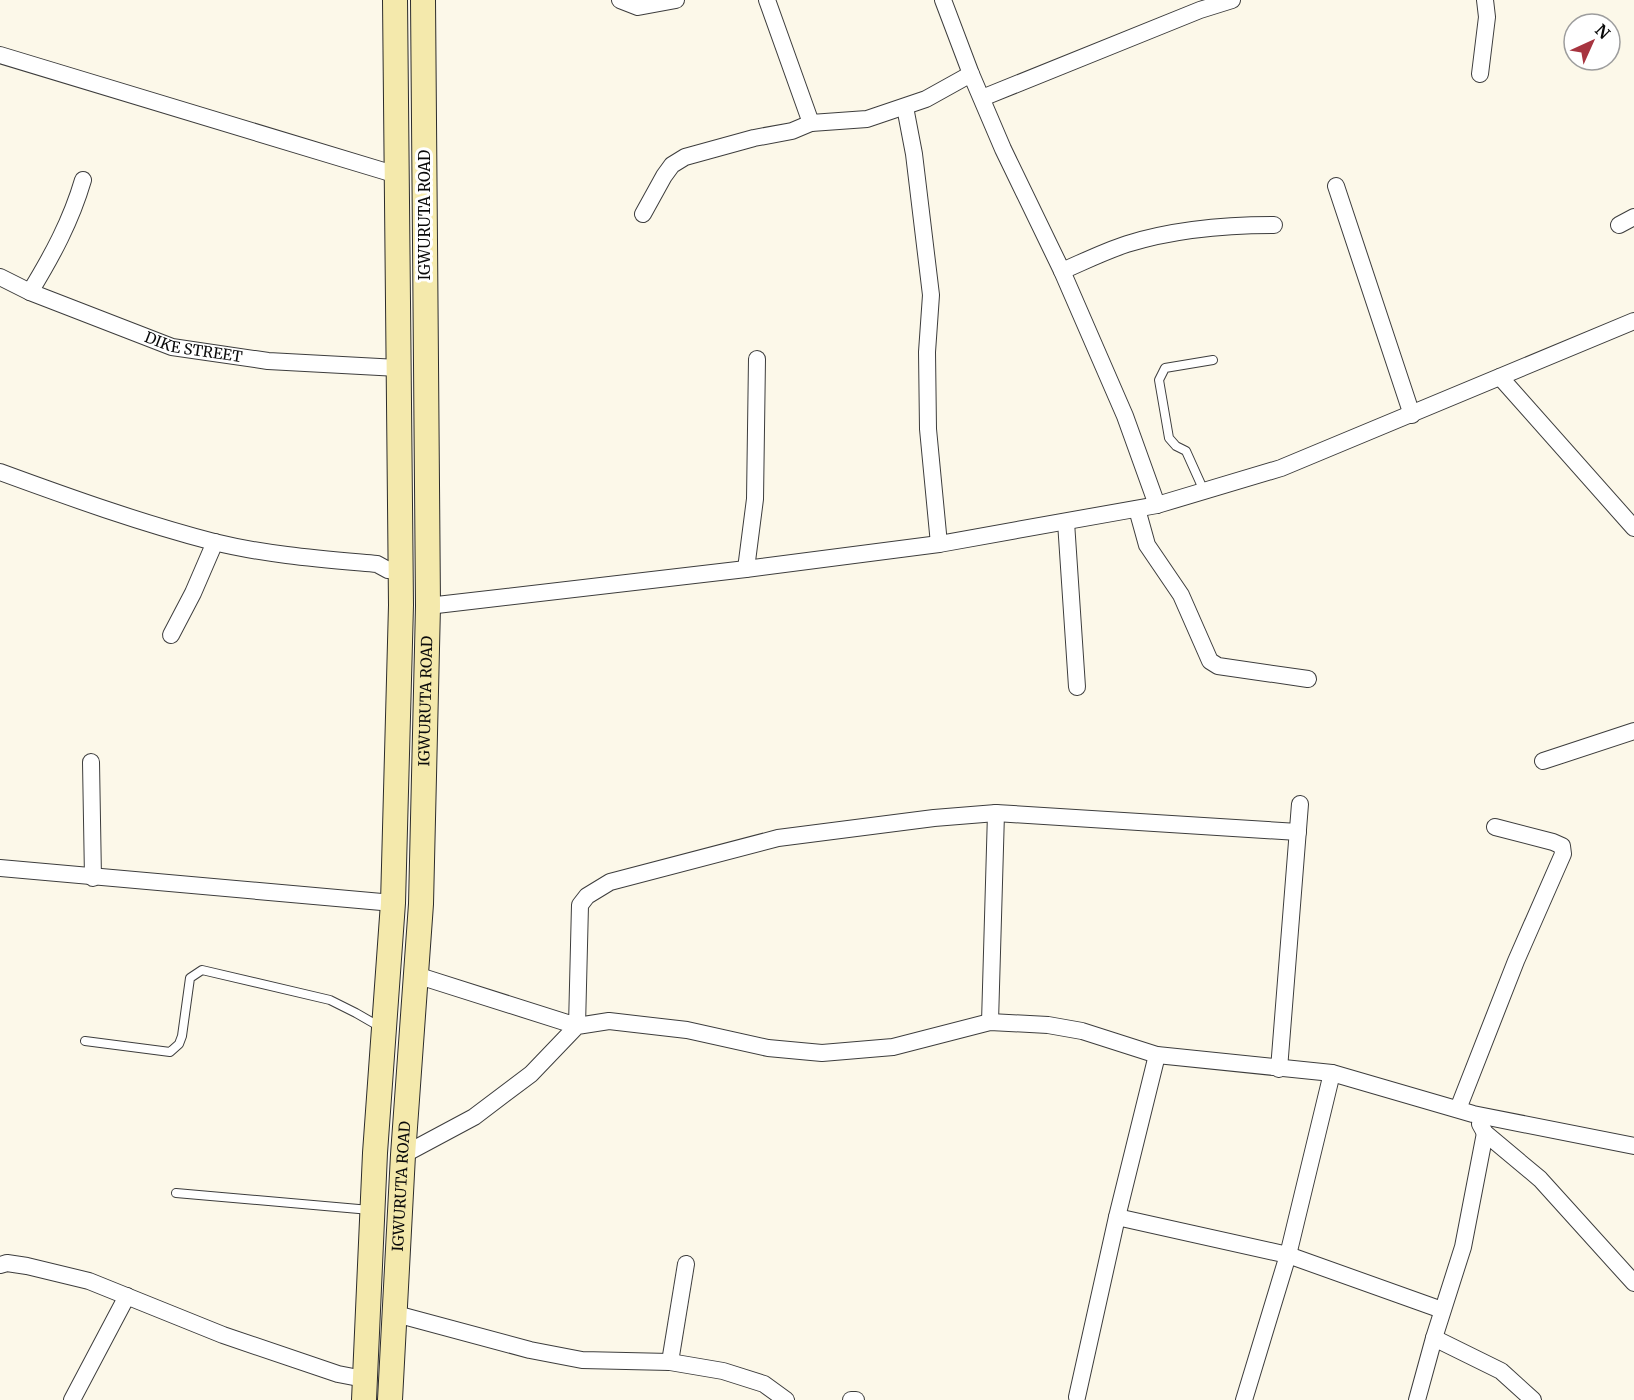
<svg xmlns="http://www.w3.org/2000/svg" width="1634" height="1400" font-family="Merriweather,serif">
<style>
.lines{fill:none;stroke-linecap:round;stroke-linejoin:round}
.lane-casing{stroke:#3d3d3d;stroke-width:10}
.street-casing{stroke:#3d3d3d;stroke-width:18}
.secondary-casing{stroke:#2c2c2c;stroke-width:26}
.lane{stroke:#fff;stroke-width:8}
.street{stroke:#fff;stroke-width:16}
.secondary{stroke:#f4e9ac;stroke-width:24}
.labels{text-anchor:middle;stroke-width:6;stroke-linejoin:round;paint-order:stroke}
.street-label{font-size:15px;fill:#0a0a0a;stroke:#fff}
</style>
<rect width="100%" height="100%" fill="#fcf8e9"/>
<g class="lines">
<defs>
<g id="lane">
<path d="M1204,491L1186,451L1176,446L1169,438L1159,380L1165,368L1213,360"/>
<path d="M85,1041L170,1052L179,1044L182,1036L190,978L202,970L330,1000L356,1013L382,1028"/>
<path d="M176,1193L370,1210"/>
</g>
<g id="street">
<path d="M620,0L638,7L676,0"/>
<path d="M767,0L811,123"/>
<path d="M943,0L971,74L1003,149L1062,271L1125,416L1157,505"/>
<path d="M0,55L397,175"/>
<path d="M1480,74L1487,17L1485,0"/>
<path d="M982,98L1200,10L1232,0"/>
<path d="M905,107L914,154L931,295L927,352L928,429L939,544"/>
<path d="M1336,186L1412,415"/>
<path d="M643,214L664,176L672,165L685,157L754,138L792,131L811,123L867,119L926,99L971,74"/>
<path d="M1619,225L1634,217"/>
<path d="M1062,271C1083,262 1105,251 1127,244C1175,229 1224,225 1274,225"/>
<path id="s1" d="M0,277L30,292L172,347L268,361L398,368"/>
<path d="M30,292C52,256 71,221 83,180"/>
<path d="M1500,377L1634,528"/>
<path d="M0,472C71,498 141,523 214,542C267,555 322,559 377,564L388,570L400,571"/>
<path d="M1137,509L1147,545L1181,595L1210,661L1218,666L1308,679"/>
<path d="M1066,522L1077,687"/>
<path d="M746,569L755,499L757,359"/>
<path d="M428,606L746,569L939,544L1157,505L1281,468L1634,321"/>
<path d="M171,635L193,593L215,542"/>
<path d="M1543,761L1634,731"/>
<path d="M91,762L93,878"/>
<path d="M0,868L393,903"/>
<path d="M416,975L577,1026L580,905L587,896L610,882L778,838L934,818L996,813L1298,832"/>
<path d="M990,1022L996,813"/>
<path d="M1279,1069L1300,804"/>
<path d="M1458,1109L1516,961L1563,854L1562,846L1553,842L1495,827"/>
<path d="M1480,1124L1485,1133L1540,1179L1634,1283"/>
<path d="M403,1155L474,1117L531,1074L577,1026L609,1021L687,1030L768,1048L822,1053L893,1047L990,1022L1048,1025L1082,1031L1157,1055L1332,1073L1473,1114L1634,1146"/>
<path d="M1117,1217L1288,1255L1442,1310"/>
<path d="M0,1265L7,1263L27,1266L89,1281L223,1335L338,1374L364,1379"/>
<path d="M396,1314L530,1350L582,1360L670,1362L723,1371L764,1384L786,1400"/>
<path d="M1434,1338L1501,1371L1533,1400"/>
<path d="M670,1362L686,1264"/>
<path d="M1077,1397L1117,1217L1157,1055"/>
<path d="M72,1400L127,1296"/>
<path d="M851,1400H856"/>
<path d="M1244,1400L1288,1255L1332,1073"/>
<path d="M1417,1400L1434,1338L1463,1247L1485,1133"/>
</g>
<g id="secondary">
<path d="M364,1400L375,1153L393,903L401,605L395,0"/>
<path id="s2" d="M390,1400L403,1155L421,904L428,606L423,0"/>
</g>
</defs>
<use href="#lane" class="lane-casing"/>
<use href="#street" class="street-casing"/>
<use href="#secondary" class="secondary-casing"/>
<use href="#lane" class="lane"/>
<use href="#street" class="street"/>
<use href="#secondary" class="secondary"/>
</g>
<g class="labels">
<g class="street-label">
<text transform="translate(425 215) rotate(-90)" y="5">IGWURUTA ROAD</text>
<text dy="5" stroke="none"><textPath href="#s1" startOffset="207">DIKE STREET</textPath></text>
<text dy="5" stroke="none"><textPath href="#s2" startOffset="700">IGWURUTA ROAD</textPath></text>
<text dy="5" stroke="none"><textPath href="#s2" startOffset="214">IGWURUTA ROAD</textPath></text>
</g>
</g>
<g transform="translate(1592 42) rotate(45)"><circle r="28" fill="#ffffff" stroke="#9d9d9d" stroke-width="1.5"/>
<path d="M0-4.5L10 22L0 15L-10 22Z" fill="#a7343f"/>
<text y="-9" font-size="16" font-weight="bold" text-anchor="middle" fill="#0a0a0a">N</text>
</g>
</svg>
